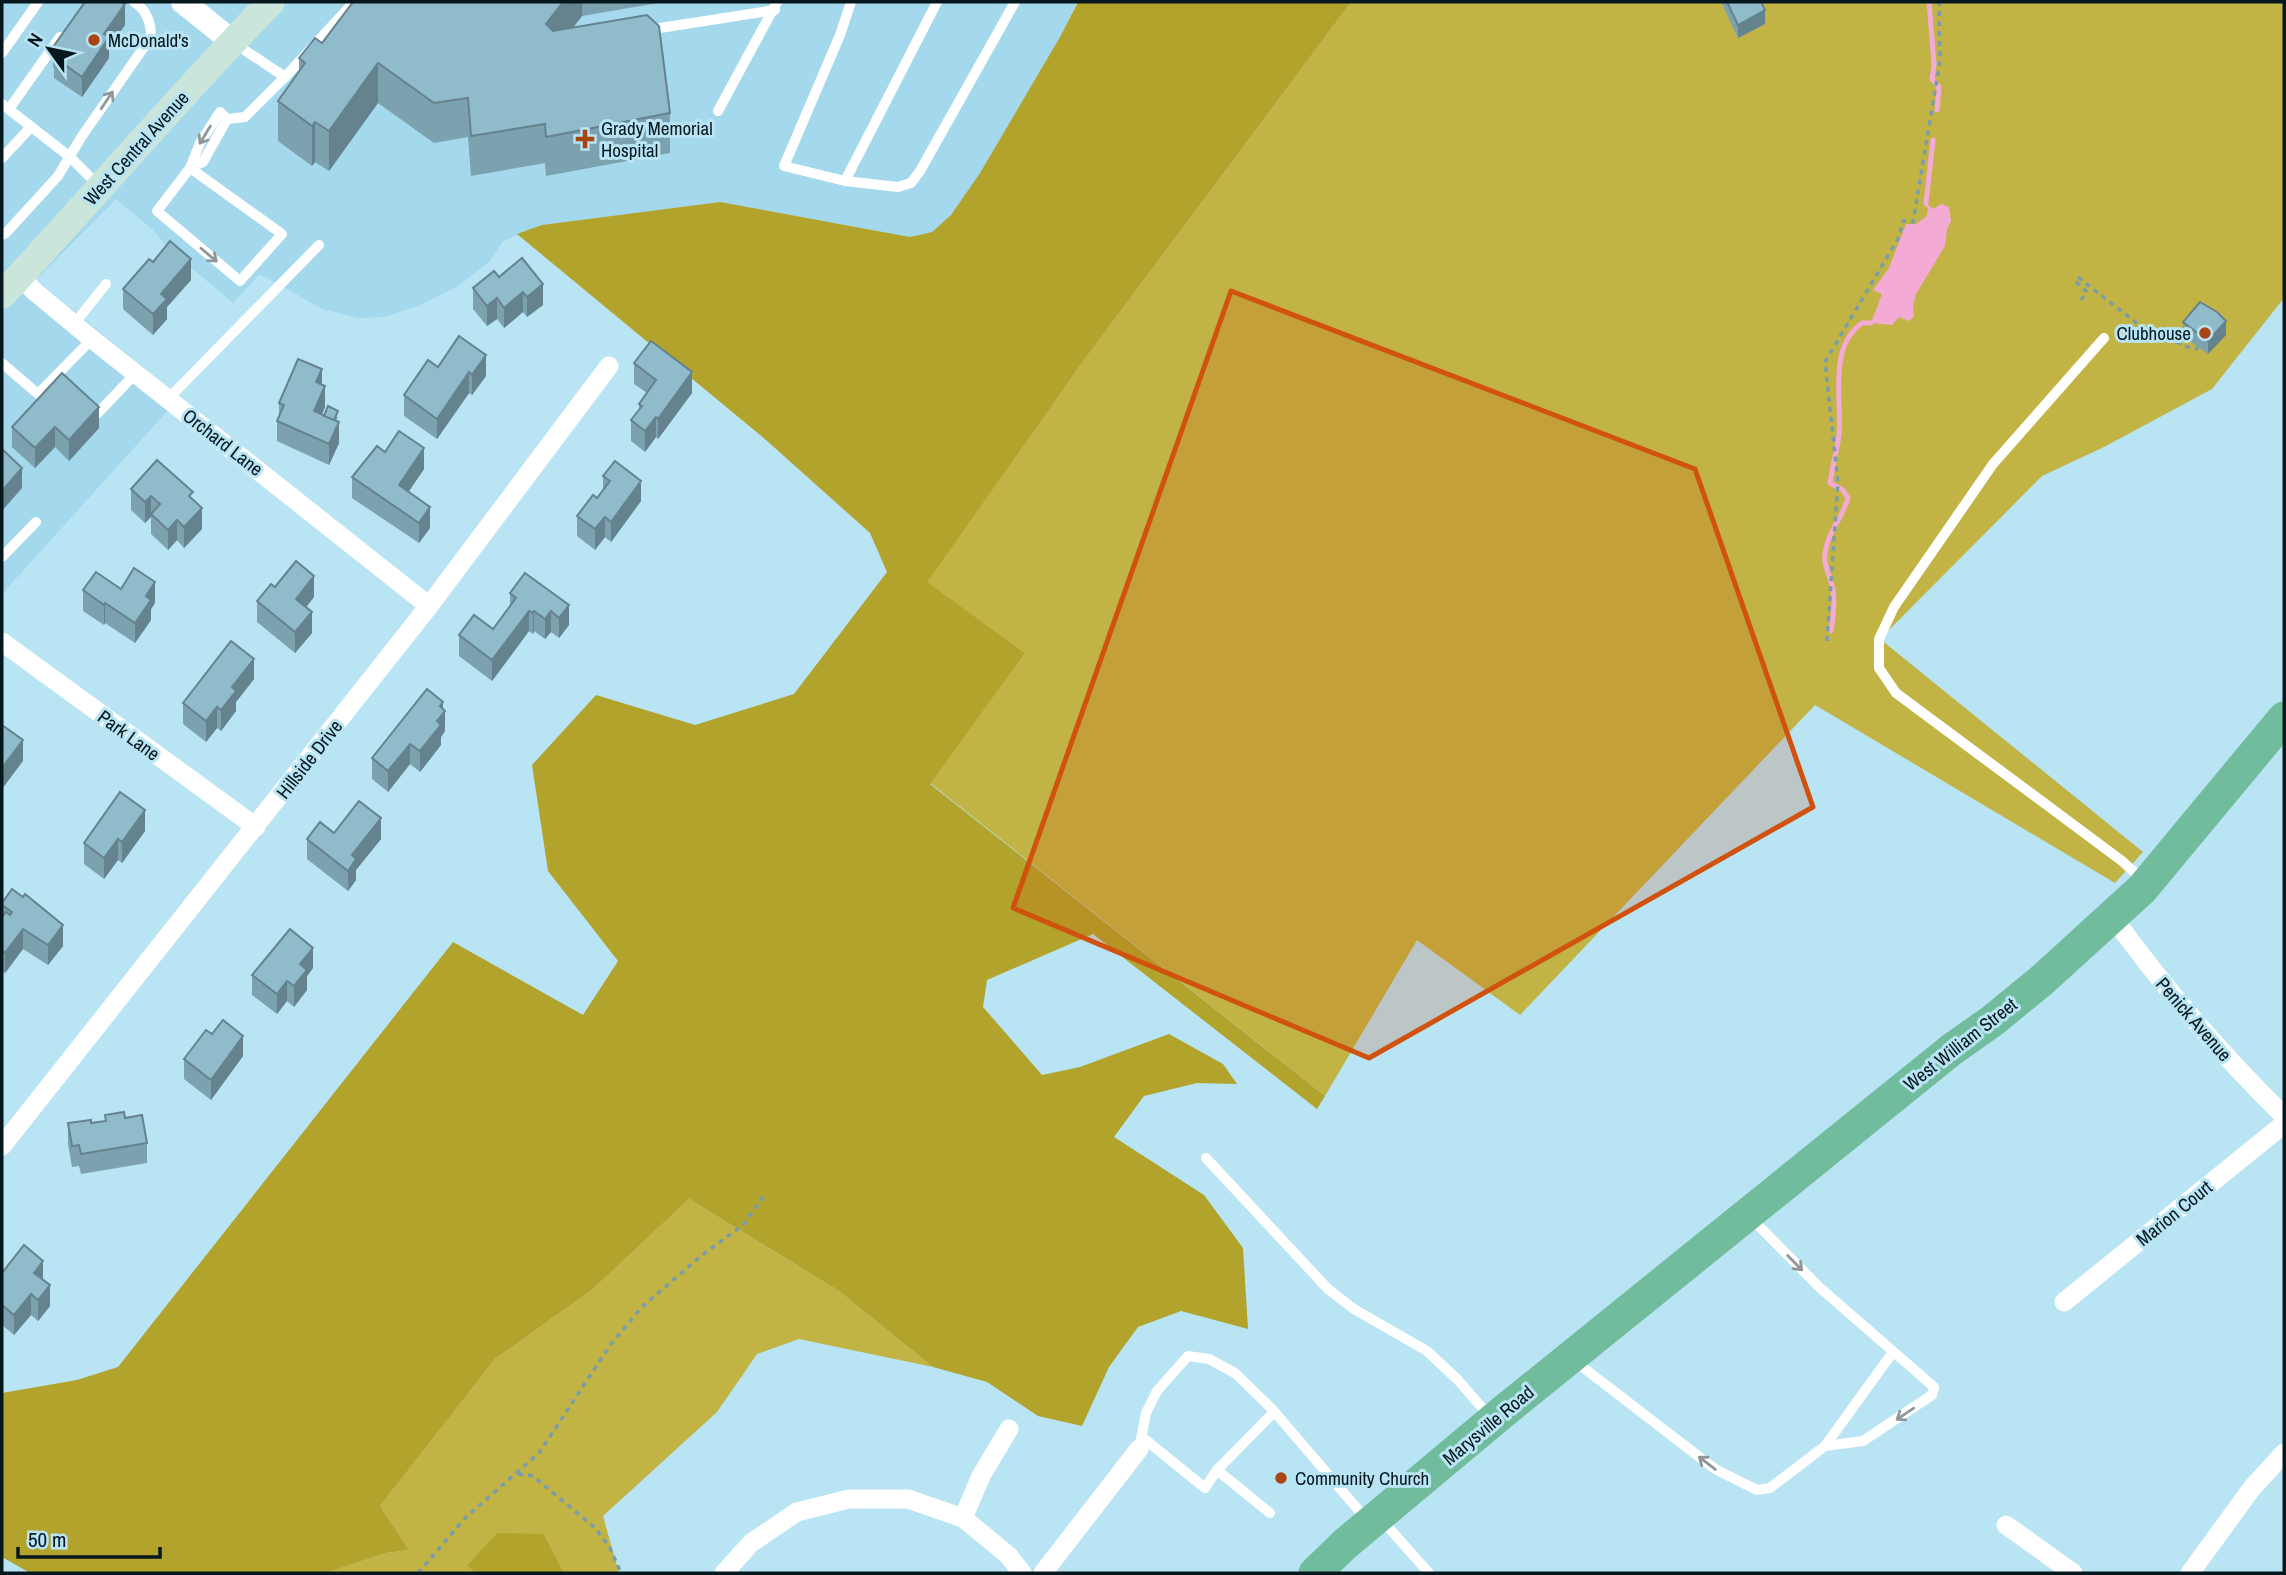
<svg xmlns="http://www.w3.org/2000/svg" width="2286" height="1575" font-family="'Archivo Narrow',sans-serif">
<style>
.built{fill:#a4d8ec}
.green{fill:#c1b444}
.forest{fill:#b1a32b}
.water{fill:#f3abd6}
.lines{fill:none;stroke-linecap:round;stroke-linejoin:round}
.stream{stroke:#f3abd6;stroke-width:5}
.path{stroke:#7a9da9;stroke-width:3.5;stroke-dasharray:5 5;stroke-linecap:butt}
.service{stroke:#fff;stroke-width:10}
.minor{stroke:#fff;stroke-width:19}
.tertiary{stroke:#fff;stroke-width:24}
.secondary{stroke:#cae6da;stroke-width:28}
.trunk{stroke:#70bc9c;stroke-width:33}
.wall{fill:#7ca1af}
.shaded-wall{fill:#65838e}
.building{fill:#90bbcb;stroke:#65838e;stroke-width:2}
.oneway{stroke:#8f9799}
.marked{fill:#d1520e;fill-opacity:0.2;stroke:#d1520e;stroke-width:5;stroke-linejoin:round}
.poi-dot{fill:#a94512;stroke:#b8e4f4;stroke-width:2.5}
.labels{text-anchor:middle;stroke-width:6;stroke-linejoin:round;paint-order:stroke}
.poi-label{font-size:19px;fill:#06171d;stroke:#b8e4f4;text-anchor:start}
.street-label{font-size:19px;fill:#06171d;stroke:#b8e4f4}
</style>
<rect width="100%" height="100%" fill="#b8e4f4"/>
<path class="built" d="M2,2H1077L1060,37L980,173L951,215L932,232L910,237L720,202L542,225L503,241L490,261L458,286L418,306L384,317L358,318L322,309L266,277L259,275L233,303L169,249L152,229L116,199L36,280L180,397L2,594Z"/>
<g class="green">
<path d="M1351,2H2284V298L2212,389L2104,447L2042,476L1880,639L2143,852L2115,883L1815,705L1520,1015L1417,940L1325,1096L930,783L1025,653L926,582L1082,363Z"/>
<path d="M689,1199L839,1291L933,1367L799,1339L757,1354L717,1412L603,1516L619,1573H564L544,1534L468,1566L476,1573H326L386,1553L409,1550L380,1506L495,1359L593,1289Z"/>
</g>
<g class="forest">
<path d="M1078,2H1351L1082,363L927,582L1025,653L930,784L1325,1096L1317,1109L1093,934L987,980L983,1007L1042,1075L1080,1067L1169,1034L1223,1064L1237,1084L1197,1083L1144,1096L1114,1137L1204,1195L1243,1248L1248,1329L1181,1311L1138,1327L1109,1367L1082,1426L1038,1416L987,1382L933,1367L839,1291L689,1199L593,1289L495,1359L380,1506L409,1550L386,1553L326,1573H30L2,1557V1393L77,1380L118,1367L453,942L583,1015L618,961L548,871L532,765L596,695L695,725L794,694L887,572L870,533L766,440L517,234L542,225L720,202L910,237L932,232L951,215L980,173L1060,37Z"/>
<path d="M497,1533L544,1534L564,1573H476L467,1566Z"/>
</g>
<path class="water" d="M1926,203L1933,209L1941,204L1949,207L1951,221L1947,229L1945,246L1916,294L1913,306L1914,316L1909,321L1899,317L1892,325L1871,323L1882,294L1873,290L1889,268L1906,224H1916L1927,216L1928,208L1924,205Z"/>
<g class="lines">
<g class="stream">
<path d="M1929,2L1934,64L1932,79L1939,87L1937,110"/>
<path d="M1926,203L1933,140"/>
<path d="M1831,631C1833,618 1836,598 1832,586C1830,575 1823,565 1825,554C1827,532 1843,518 1848,498L1843,490L1830,483C1832,467 1837,451 1839,435C1842,399 1828,347 1862,323H1871"/>
</g>
<g class="path">
<path d="M2081,300L2087,292L2075,281L2079,278L2153,336"/>
<path d="M2117,336C2137,332 2155,335 2174,341C2182,344 2188,348 2196,349L2198,347"/>
<path d="M1827,641L1838,482L1825,362L1899,237L1903,221L1913,222L1940,61L1939,2"/>
<path d="M518,1474L533,1476L594,1527L609,1546L621,1573"/>
<path d="M418,1573L466,1517L539,1453L611,1344L642,1307L701,1256L743,1225L764,1196"/>
</g>
<g class="service">
<path d="M851,2L840,35L784,166L845,181L937,2"/>
<path d="M647,30L775,10"/>
<path d="M234,43L285,77L354,2"/>
<path d="M2,53L38,2"/>
<path d="M2,104L70,157L98,185"/>
<path d="M9,109L60,37"/>
<path d="M718,111L777,2"/>
<path d="M2,158L31,127"/>
<path d="M190,168L282,234L240,281L157,211L190,168L200,143L220,112L227,119L245,117L285,77"/>
<path d="M190,168L203,162L227,119"/>
<path d="M845,181L898,187L911,183L920,171L1015,2"/>
<path d="M2,235L6,233L58,176L82,136L151,37C151,22 147,10 134,2"/>
<path d="M74,324L106,284"/>
<path d="M2104,338L1993,464L1894,607L1879,639V668L1896,693L2122,861L2144,881"/>
<path d="M2,363L38,394L92,339"/>
<path d="M168,399L319,245"/>
<path d="M98,413L136,373"/>
<path d="M2,557L36,522"/>
<path d="M1206,1158L1328,1289L1354,1309L1427,1351L1458,1380L1490,1417"/>
<path d="M1576,1362L1715,1469L1757,1490L1770,1488L1825,1446L1863,1441L1932,1395L1934,1387L1818,1286L1750,1217"/>
<path d="M1142,1437L1205,1488L1217,1470L1270,1513"/>
<path d="M1825,1446L1893,1352"/>
<path d="M1139,1449L1146,1413L1157,1391L1188,1356L1209,1359L1235,1373L1272,1409L1367,1520"/>
<path d="M1217,1470L1274,1412"/>
<path d="M1381,1519L1429,1573"/>
</g>
<g class="minor">
<path d="M20,276L34,291L92,339L429,606"/>
<path d="M2,642L256,827"/>
<path d="M2112,916C2164,988 2221,1054 2284,1116"/>
<path d="M2,1146L429,606L609,366"/>
<path d="M2064,1302L2284,1124"/>
<path d="M963,1518L981,1476L1009,1429"/>
<path d="M2006,1525L2073,1573"/>
<path d="M724,1573L751,1543L797,1512L849,1499H908L963,1518L1009,1556L1022,1573"/>
<path d="M1043,1573L1139,1449"/>
<path d="M2190,1573L2252,1488L2284,1453"/>
</g>
<path class="tertiary" d="M183,2L233,42"/>
<path class="secondary" d="M2,295C93,198 178,97 271,2"/>
<path class="trunk" d="M1315,1573L1345,1544L1504,1411L1951,1050L1992,1021L2041,981L2142,889L2284,718"/>
</g>
<g class="wall">
<path d="M353,2H664L582,16L573,27L670,113V153L546,176L545,163L471,176L468,137L434,143L378,103L329,171L315,162L312,166L278,141V101L299,72V58L322,43Z"/>
<path d="M1721,2H1761L1765,24L1738,38Z"/>
<path d="M125,25L109,47V58L82,97L54,78V68L53,67V47Z"/>
<path d="M153,262L191,280L167,307V319L153,335L123,309V289Z"/>
<path d="M499,277L543,305L527,317L523,312L504,328L497,319L487,326L473,309V288Z"/>
<path d="M2183,322L2226,335L2208,354L2183,336Z"/>
<path d="M634,363L692,393L658,439L656,437L645,452L631,441V420L639,411V404L647,393L634,384Z"/>
<path d="M438,367L486,376L472,395L469,393L437,439L404,416V395Z"/>
<path d="M322,385L325,407L322,415L338,417L336,421L339,443L329,465L277,441V421L279,416V403Z"/>
<path d="M12,427L99,428L69,461L55,447L35,468L12,447Z"/>
<path d="M385,452L424,469L408,492L430,528L419,543L352,498V477Z"/>
<path d="M603,476L641,501L611,542L605,537L595,550L577,536V516L597,498L603,491Z"/>
<path d="M131,489L193,500L202,529L184,548L177,540L168,550L151,534V517L145,523L131,510Z"/>
<path d="M525,573L569,625L559,638L551,632L545,639L534,631L533,634L529,631L492,681L459,656V635L493,629L510,607V593Z"/>
<path d="M121,589L155,603L151,609V620L135,643L105,623L104,625L83,611V590Z"/>
<path d="M314,597L306,607L312,633L295,653L257,622V601Z"/>
<path d="M254,679L236,702V711L221,731L217,728L206,742L183,724V703Z"/>
<path d="M443,709L445,731L441,737V745L420,772L410,764L388,792L372,779V758Z"/>
<path d="M145,831L122,863L118,860L104,879L84,864V843Z"/>
<path d="M334,833L381,839L356,870V880L348,891L307,859V839Z"/>
<path d="M2,903L63,946L48,965L23,949L5,973L2,971Z"/>
<path d="M313,968L307,976V990L294,1007L287,1001L277,1014L252,995V975Z"/>
<path d="M243,1056L211,1100L184,1079V1059Z"/>
<path d="M105,1115L125,1118L147,1143V1163L81,1174L79,1166L72,1167L68,1144V1123H91L105,1121Z"/>
<path d="M2,1273L43,1280L50,1306L38,1321L31,1315L14,1335L2,1325Z"/>
</g>
<g class="shaded-wall">
<path d="M563,2H582V16L546,64V24Z"/>
<path d="M125,4V25L109,47V58L82,97V77L104,34Z"/>
<path d="M1765,10V24L1738,38V25Z"/>
<path d="M378,63V103L329,171V131Z"/>
<path d="M315,122V162L312,166V126Z"/>
<path d="M191,259V280L167,307V319L153,335V314L161,294Z"/>
<path d="M543,284V305L527,317V297Z"/>
<path d="M523,292V312L504,328V308Z"/>
<path d="M497,298V319L487,326V306Z"/>
<path d="M2226,321V335L2208,354V341Z"/>
<path d="M486,355V376L472,395V375Z"/>
<path d="M322,369V389L316,382Z"/>
<path d="M469,372V393L437,439V419Z"/>
<path d="M692,372V393L658,439V419Z"/>
<path d="M325,386V407L314,432V411Z"/>
<path d="M99,407V428L69,461V440Z"/>
<path d="M656,417V437L645,452V431Z"/>
<path d="M339,422V443L329,465V444Z"/>
<path d="M55,427V447L35,468V448Z"/>
<path d="M424,448V469L399,506V485Z"/>
<path d="M22,468V488L2,511V491Z"/>
<path d="M641,481V501L611,542V522Z"/>
<path d="M151,496V517L145,523V502Z"/>
<path d="M430,507V528L419,543V523Z"/>
<path d="M202,508V529L184,548V527Z"/>
<path d="M605,517V537L595,550V529Z"/>
<path d="M177,520V540L168,550V530Z"/>
<path d="M314,576V597L296,620V599Z"/>
<path d="M155,582V603L151,609V620L135,643V623L146,596Z"/>
<path d="M105,603V623L104,625V605Z"/>
<path d="M569,605V625L559,638V618Z"/>
<path d="M529,611V631L492,681V660Z"/>
<path d="M534,611V631L533,634V613Z"/>
<path d="M551,611V632L545,639V619Z"/>
<path d="M312,612V633L295,653V632Z"/>
<path d="M254,659V679L236,702V711L221,731V710L232,687Z"/>
<path d="M443,702V713L445,711V731L441,737V745L420,772V751L437,721L440,706Z"/>
<path d="M217,707V728L206,742V721Z"/>
<path d="M23,740V761L2,789V768Z"/>
<path d="M410,744V764L388,792V771Z"/>
<path d="M145,810V831L122,863V842Z"/>
<path d="M381,818V839L356,870V880L348,891V871L352,855Z"/>
<path d="M118,839V860L104,879V858Z"/>
<path d="M63,925V946L48,965V945Z"/>
<path d="M23,929V949L5,973V953Z"/>
<path d="M313,948V968L307,976V990L294,1007V986L300,964Z"/>
<path d="M287,981V1001L277,1014V994Z"/>
<path d="M243,1036V1056L211,1100V1080Z"/>
<path d="M43,1261V1282L34,1273Z"/>
<path d="M50,1285V1306L38,1321V1300Z"/>
<path d="M31,1294V1315L14,1335V1315Z"/>
</g>
<g class="building">
<path d="M85,2H121L125,4L104,34L109,37L82,77L54,57L59,51L53,47Z"/>
<path d="M353,2H563L546,24L553,31L647,15L659,26L670,113L546,137L545,124L471,136L468,98L434,103L378,63L329,131L315,122L312,126L278,101L305,63L299,58L315,38L322,43Z"/>
<path d="M1727,2H1761L1765,10L1738,25Z"/>
<path d="M170,241L191,259L161,294L167,299L153,314L123,289L149,259L153,262Z"/>
<path d="M522,258L543,284L527,297L523,292L504,308L497,298L487,306L473,288L494,271L499,277Z"/>
<path d="M2200,302L2217,312L2226,321L2208,341L2183,322Z"/>
<path d="M459,336L486,355L472,375L469,372L437,419L404,395L428,360L438,367Z"/>
<path d="M651,341L692,372L658,419L656,417L645,431L631,420L642,406L639,404L656,380L634,363Z"/>
<path d="M298,359L322,369L316,382L325,386L314,411L339,422L329,444L277,421L284,405L279,403Z"/>
<path d="M62,373L99,407L69,440L55,427L35,448L12,427Z"/>
<path d="M328,406L338,411L334,420L324,416Z"/>
<path d="M399,431L424,448L399,485L430,507L419,523L352,477L377,446L385,452Z"/>
<path d="M2,449L22,468L2,491Z"/>
<path d="M157,460L193,492L189,496L202,508L184,527L177,520L168,530L151,514L160,504L151,496L145,502L131,489Z"/>
<path d="M615,461L641,481L611,522L605,517L595,529L577,516L593,495L597,498L610,481L603,476Z"/>
<path d="M296,561L314,576L296,599L312,612L295,632L257,601L271,584L275,587Z"/>
<path d="M134,568L155,582L146,596L151,600L135,623L105,603L104,605L83,590L96,572L121,589Z"/>
<path d="M525,573L569,605L559,618L551,611L545,619L534,611L533,613L529,611L492,660L459,635L474,615L493,629L516,598L510,593Z"/>
<path d="M231,641L254,659L232,687L236,691L221,710L217,707L206,721L183,703Z"/>
<path d="M427,689L443,702L440,706L445,711L437,721L441,725L420,751L410,744L388,771L372,758Z"/>
<path d="M2,725L23,740L2,768Z"/>
<path d="M120,792L145,810L122,842L118,839L104,858L84,843Z"/>
<path d="M359,801L381,818L352,855L356,859L348,871L307,839L320,822L334,833Z"/>
<path d="M12,889L23,897L25,894L63,925L48,945L23,929L5,953L2,950V917L6,912L10,915L12,912L2,905V903Z"/>
<path d="M290,929L313,948L300,964L307,970L294,986L287,981L277,994L252,975Z"/>
<path d="M223,1020L243,1036L211,1080L184,1059L206,1030L212,1034Z"/>
<path d="M124,1112L125,1118L142,1115L147,1143L81,1154L79,1145L72,1146L68,1123L91,1120V1123L106,1121L105,1115Z"/>
<path d="M24,1245L43,1261L34,1273L50,1285L38,1300L31,1294L14,1315L2,1305V1273Z"/>
</g>
<defs><path id="oneway-shaft" d="M-6 0H5M1.5-3L5.5 0L1.5 3" fill="none" stroke-width="1.6" stroke-linecap="round" stroke-linejoin="round" transform="scale(1.75)"/></defs>
<g class="oneway">
<use href="#oneway-shaft" transform="translate(107 100) rotate(-56)"/>
<use href="#oneway-shaft" transform="translate(205 135) rotate(121)"/>
<use href="#oneway-shaft" transform="translate(209 255) rotate(40)"/>
<use href="#oneway-shaft" transform="translate(1795 1263) rotate(46)"/>
<use href="#oneway-shaft" transform="translate(1905 1414) rotate(146)"/>
<use href="#oneway-shaft" transform="translate(1707 1463) rotate(-143)"/>
</g>
<path class="marked" d="M1231,291L1695,469L1813,807L1369,1058L1013,908Z"/>
<g class="poi-dot">
<circle cx="94" cy="40" r="7"/>
<path d="M581.5 128.5h7v7h7v7h-7v7h-7v-7h-7v-7h7z"/>
<circle cx="2205" cy="333" r="7"/>
<circle cx="1281" cy="1478" r="7"/>
</g>
<g class="labels">
<g class="poi-label">
<text x="108" y="47">McDonald's</text>
<text x="601" y="135">Grady Memorial<tspan x="601" dy="22">Hospital</tspan></text>
<text x="2191" y="340" text-anchor="end">Clubhouse</text>
<text x="1295" y="1485">Community Church</text>
</g>
<g class="street-label">
<text transform="translate(136 148) rotate(-48)" y="7">West Central Avenue</text>
<text transform="translate(223 442) rotate(38)" y="7">Orchard Lane</text>
<text transform="translate(129 735) rotate(36)" y="7">Park Lane</text>
<text transform="translate(309 759) rotate(-52)" y="7">Hillside Drive</text>
<text transform="translate(2194 1019) rotate(49)" y="7">Penick Avenue</text>
<text transform="translate(1960 1044) rotate(-38)" y="7">West William Street</text>
<text transform="translate(2174 1213) rotate(-39)" y="7">Marion Court</text>
<text transform="translate(1488 1425) rotate(-40)" y="7">Marysville Road</text>
</g>
</g>
<rect width="2286" height="1575" fill="none" stroke="#06171d" stroke-width="7"/>
<g transform="translate(49 49) rotate(303)" stroke="#b8e4f4" stroke-width="5" paint-order="stroke">
<path d="M0-5L12 26L0 18L-12 26Z" fill="#06171d"/>
<text y="-10" font-size="19" font-weight="bold" text-anchor="middle" fill="#06171d">N</text>
</g>
<path d="M18 1547v10h142v-10" fill="none" stroke="#06171d" stroke-width="3.5"/>
<text x="28" y="1547" font-size="21" fill="#06171d" stroke="#b8e4f4" stroke-width="5" paint-order="stroke">50 m</text>
</svg>
